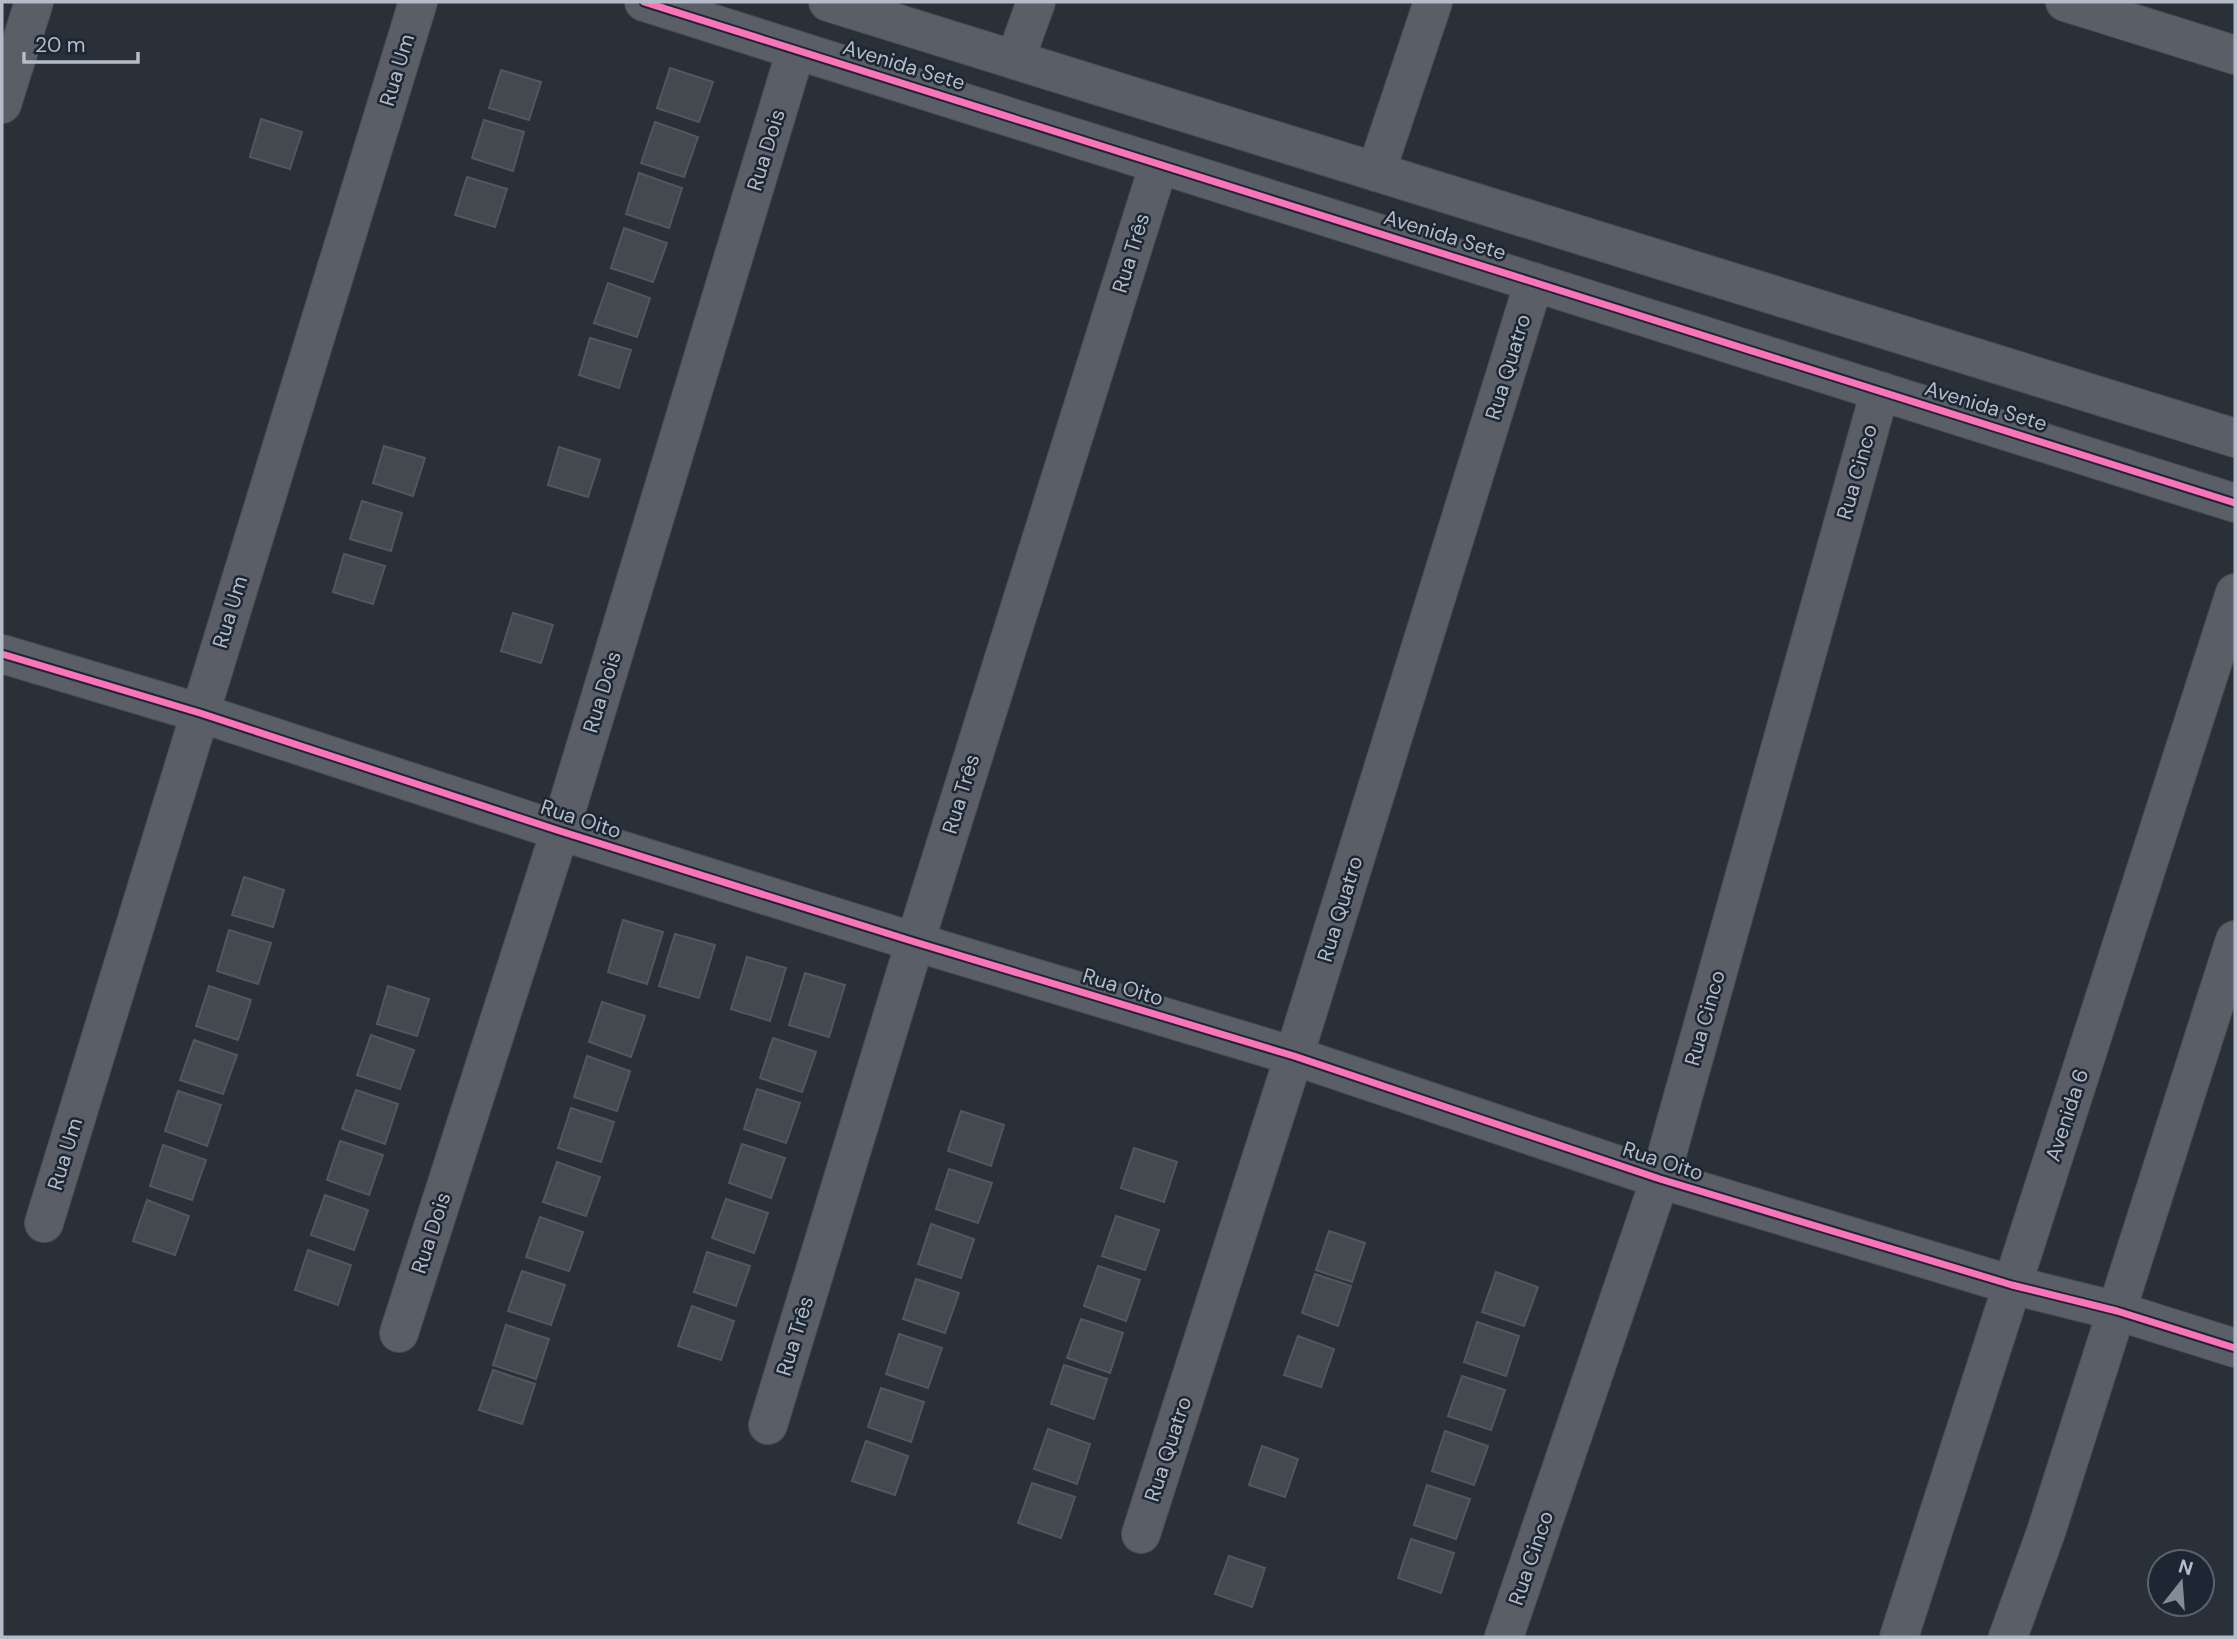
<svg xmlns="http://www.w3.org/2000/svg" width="2237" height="1639" font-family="'DM Sans',sans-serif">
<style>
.building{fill:#444950;stroke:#52575f;stroke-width:2}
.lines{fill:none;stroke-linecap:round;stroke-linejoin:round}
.minor-casing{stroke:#484c53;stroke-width:40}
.minor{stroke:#5a5e66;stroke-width:38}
.cycleway-casing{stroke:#1d2633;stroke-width:11}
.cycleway{stroke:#fb73b8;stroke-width:7}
.labels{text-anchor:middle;stroke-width:5;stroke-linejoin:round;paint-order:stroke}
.street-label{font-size:21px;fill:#b4bcc9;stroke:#1d2633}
</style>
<rect width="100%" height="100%" fill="#2a3038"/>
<g class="building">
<path d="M670,68L713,82L699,122L657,108Z"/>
<path d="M501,70L541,82L529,120L489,108Z"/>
<path d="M261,119L302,132L290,169L250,157Z"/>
<path d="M484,120L524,132L513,171L472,158Z"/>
<path d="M655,122L698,137L684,177L641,163Z"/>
<path d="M639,173L682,188L669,228L626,214Z"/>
<path d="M467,177L507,189L495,227L455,215Z"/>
<path d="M624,228L667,243L653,282L611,268Z"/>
<path d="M608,283L650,298L637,337L594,323Z"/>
<path d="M590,338L631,350L619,388L579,375Z"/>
<path d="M384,446L425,458L413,496L373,483Z"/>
<path d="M559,447L600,460L588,497L548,485Z"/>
<path d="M362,501L402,513L391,551L350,539Z"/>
<path d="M344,554L385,566L373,604L333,592Z"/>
<path d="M513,613L553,625L541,663L501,651Z"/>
<path d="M244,877L284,890L273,927L232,915Z"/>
<path d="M623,920L663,932L647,984L608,972Z"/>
<path d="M229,930L271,943L258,984L217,971Z"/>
<path d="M675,934L715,945L699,998L659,986Z"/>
<path d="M747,957L786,968L770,1021L731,1009Z"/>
<path d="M805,973L845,985L829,1037L789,1025Z"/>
<path d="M209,986L251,1000L238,1040L196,1026Z"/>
<path d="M388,986L429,999L417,1036L377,1024Z"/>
<path d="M602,1002L645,1016L631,1057L589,1042Z"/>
<path d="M371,1035L414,1050L400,1089L357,1075Z"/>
<path d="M773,1038L816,1052L802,1092L760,1078Z"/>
<path d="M194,1040L237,1055L223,1094L180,1080Z"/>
<path d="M587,1056L630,1071L617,1111L574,1097Z"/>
<path d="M757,1089L800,1103L786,1143L744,1129Z"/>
<path d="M356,1090L398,1104L385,1144L342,1129Z"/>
<path d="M178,1091L221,1105L207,1146L165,1131Z"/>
<path d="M571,1108L614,1122L601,1162L558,1148Z"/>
<path d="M961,1111L1004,1125L991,1166L948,1151Z"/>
<path d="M340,1141L383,1155L369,1195L327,1180Z"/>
<path d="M742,1144L785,1158L771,1198L729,1183Z"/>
<path d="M163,1145L206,1160L192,1200L150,1186Z"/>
<path d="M1134,1148L1177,1162L1164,1202L1121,1188Z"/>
<path d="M557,1162L600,1177L586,1216L543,1202Z"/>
<path d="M949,1169L992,1183L978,1223L936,1209Z"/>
<path d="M325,1195L368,1210L354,1250L311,1235Z"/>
<path d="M726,1199L768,1213L754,1253L712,1238Z"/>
<path d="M147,1200L189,1216L175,1255L133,1241Z"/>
<path d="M1116,1216L1159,1230L1145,1270L1102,1256Z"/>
<path d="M540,1217L583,1232L569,1271L526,1257Z"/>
<path d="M931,1224L974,1239L961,1278L918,1264Z"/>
<path d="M1329,1231L1365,1243L1352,1282L1316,1270Z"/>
<path d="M308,1250L351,1265L338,1305L295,1290Z"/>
<path d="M707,1252L750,1266L736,1306L694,1292Z"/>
<path d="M1098,1266L1140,1280L1126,1321L1084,1306Z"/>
<path d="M522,1271L565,1285L551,1325L508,1311Z"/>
<path d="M1496,1272L1538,1287L1524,1326L1482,1312Z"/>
<path d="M1315,1274L1351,1286L1338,1326L1302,1313Z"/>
<path d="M916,1279L959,1293L945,1333L903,1319Z"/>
<path d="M692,1306L734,1321L721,1360L678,1346Z"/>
<path d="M1081,1319L1123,1333L1110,1373L1067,1358Z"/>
<path d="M1477,1322L1519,1336L1506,1376L1464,1362Z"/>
<path d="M506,1325L549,1339L536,1379L493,1365Z"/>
<path d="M899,1334L942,1348L928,1388L886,1374Z"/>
<path d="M1298,1336L1334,1349L1321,1387L1284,1375Z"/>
<path d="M1064,1365L1107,1379L1094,1419L1051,1404Z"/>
<path d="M493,1370L535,1384L522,1424L479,1410Z"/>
<path d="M1462,1376L1505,1390L1491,1430L1448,1416Z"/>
<path d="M881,1388L924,1402L911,1442L868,1427Z"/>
<path d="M1048,1429L1090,1444L1077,1484L1034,1469Z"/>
<path d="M1445,1431L1488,1446L1474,1485L1432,1471Z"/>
<path d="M866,1441L908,1456L895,1495L852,1481Z"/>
<path d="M1262,1446L1298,1459L1285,1497L1249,1485Z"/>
<path d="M1032,1483L1075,1497L1061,1538L1018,1523Z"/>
<path d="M1427,1485L1470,1499L1456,1539L1414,1525Z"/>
<path d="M1411,1539L1454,1553L1441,1593L1398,1578Z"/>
<path d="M1229,1556L1265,1568L1252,1607L1215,1594Z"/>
</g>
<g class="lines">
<defs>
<g id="minor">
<path d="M644,2L2235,503"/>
<path d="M828,2L2235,438"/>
<path d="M2065,2L2235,55"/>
<path d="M1015,60L1036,2"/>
<path d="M2,104L34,2"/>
<path d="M1376,172L1433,2"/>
<path d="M2,654L200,713L560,831L915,942L1294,1056L1660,1179L2012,1285L2117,1311L2235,1348"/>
<path d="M44,1223L418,2"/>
<path d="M399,1333L560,831L796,50"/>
<path d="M768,1425L915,942L1159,164"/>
<path d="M1141,1534L1294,1056L1534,282"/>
<path d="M1504,1637L1660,1179L1880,391"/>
<path d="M1899,1637L2235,593"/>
<path d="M2008,1637L2046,1532L2235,940"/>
</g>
</defs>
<use href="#minor" class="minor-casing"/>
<use href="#minor" class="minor"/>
<defs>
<g id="cycleway">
<path d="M644,2L2235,503"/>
<path d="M2,654L200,713L560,831L915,942L1294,1056L1660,1179L2012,1285L2117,1311L2235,1348"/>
</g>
</defs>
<use href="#cycleway" class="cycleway-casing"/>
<use href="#cycleway" class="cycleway"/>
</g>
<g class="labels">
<g class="street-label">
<text transform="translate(904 65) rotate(17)" y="7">Avenida Sete</text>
<text transform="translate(397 70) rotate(-73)" y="7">Rua Um</text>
<text transform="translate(766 150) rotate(-73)" y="7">Rua Dois</text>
<text transform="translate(1445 235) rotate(17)" y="7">Avenida Sete</text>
<text transform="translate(1131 253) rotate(-73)" y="7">Rua Três</text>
<text transform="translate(1508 367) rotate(-73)" y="7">Rua Quatro</text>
<text transform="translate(1986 406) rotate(17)" y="7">Avenida Sete</text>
<text transform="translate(1857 472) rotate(-74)" y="7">Rua Cinco</text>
<text transform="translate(230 612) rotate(-73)" y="7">Rua Um</text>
<text transform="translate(602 692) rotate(-73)" y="7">Rua Dois</text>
<text transform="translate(961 794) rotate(-73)" y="7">Rua Três</text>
<text transform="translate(581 819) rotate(18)" y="7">Rua Oito</text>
<text transform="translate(1340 909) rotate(-73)" y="7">Rua Quatro</text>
<text transform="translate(1123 987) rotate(17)" y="7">Rua Oito</text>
<text transform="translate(1705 1018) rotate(-74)" y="7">Rua Cinco</text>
<text transform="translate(2067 1115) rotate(-72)" y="7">Avenida 6</text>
<text transform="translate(65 1154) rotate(-73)" y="7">Rua Um</text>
<text transform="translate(1663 1161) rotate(18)" y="7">Rua Oito</text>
<text transform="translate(431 1233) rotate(-72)" y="7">Rua Dois</text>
<text transform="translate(795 1336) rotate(-73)" y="7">Rua Três</text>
<text transform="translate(1168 1449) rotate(-72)" y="7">Rua Quatro</text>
<text transform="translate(1531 1558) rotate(-71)" y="7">Rua Cinco</text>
</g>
</g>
<rect width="2237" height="1639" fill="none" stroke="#b4bcc9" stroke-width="7"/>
<g transform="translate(2181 1583) rotate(17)"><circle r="33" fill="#1d2633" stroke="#59626f" stroke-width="2"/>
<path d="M0-5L12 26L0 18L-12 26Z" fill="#848b96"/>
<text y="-10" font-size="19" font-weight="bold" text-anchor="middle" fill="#b4bcc9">N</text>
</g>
<path d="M24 52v10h114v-10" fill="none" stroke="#b4bcc9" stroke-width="3.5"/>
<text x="35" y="52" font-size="21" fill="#b4bcc9" stroke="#1d2633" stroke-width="5" paint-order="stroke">20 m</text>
</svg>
